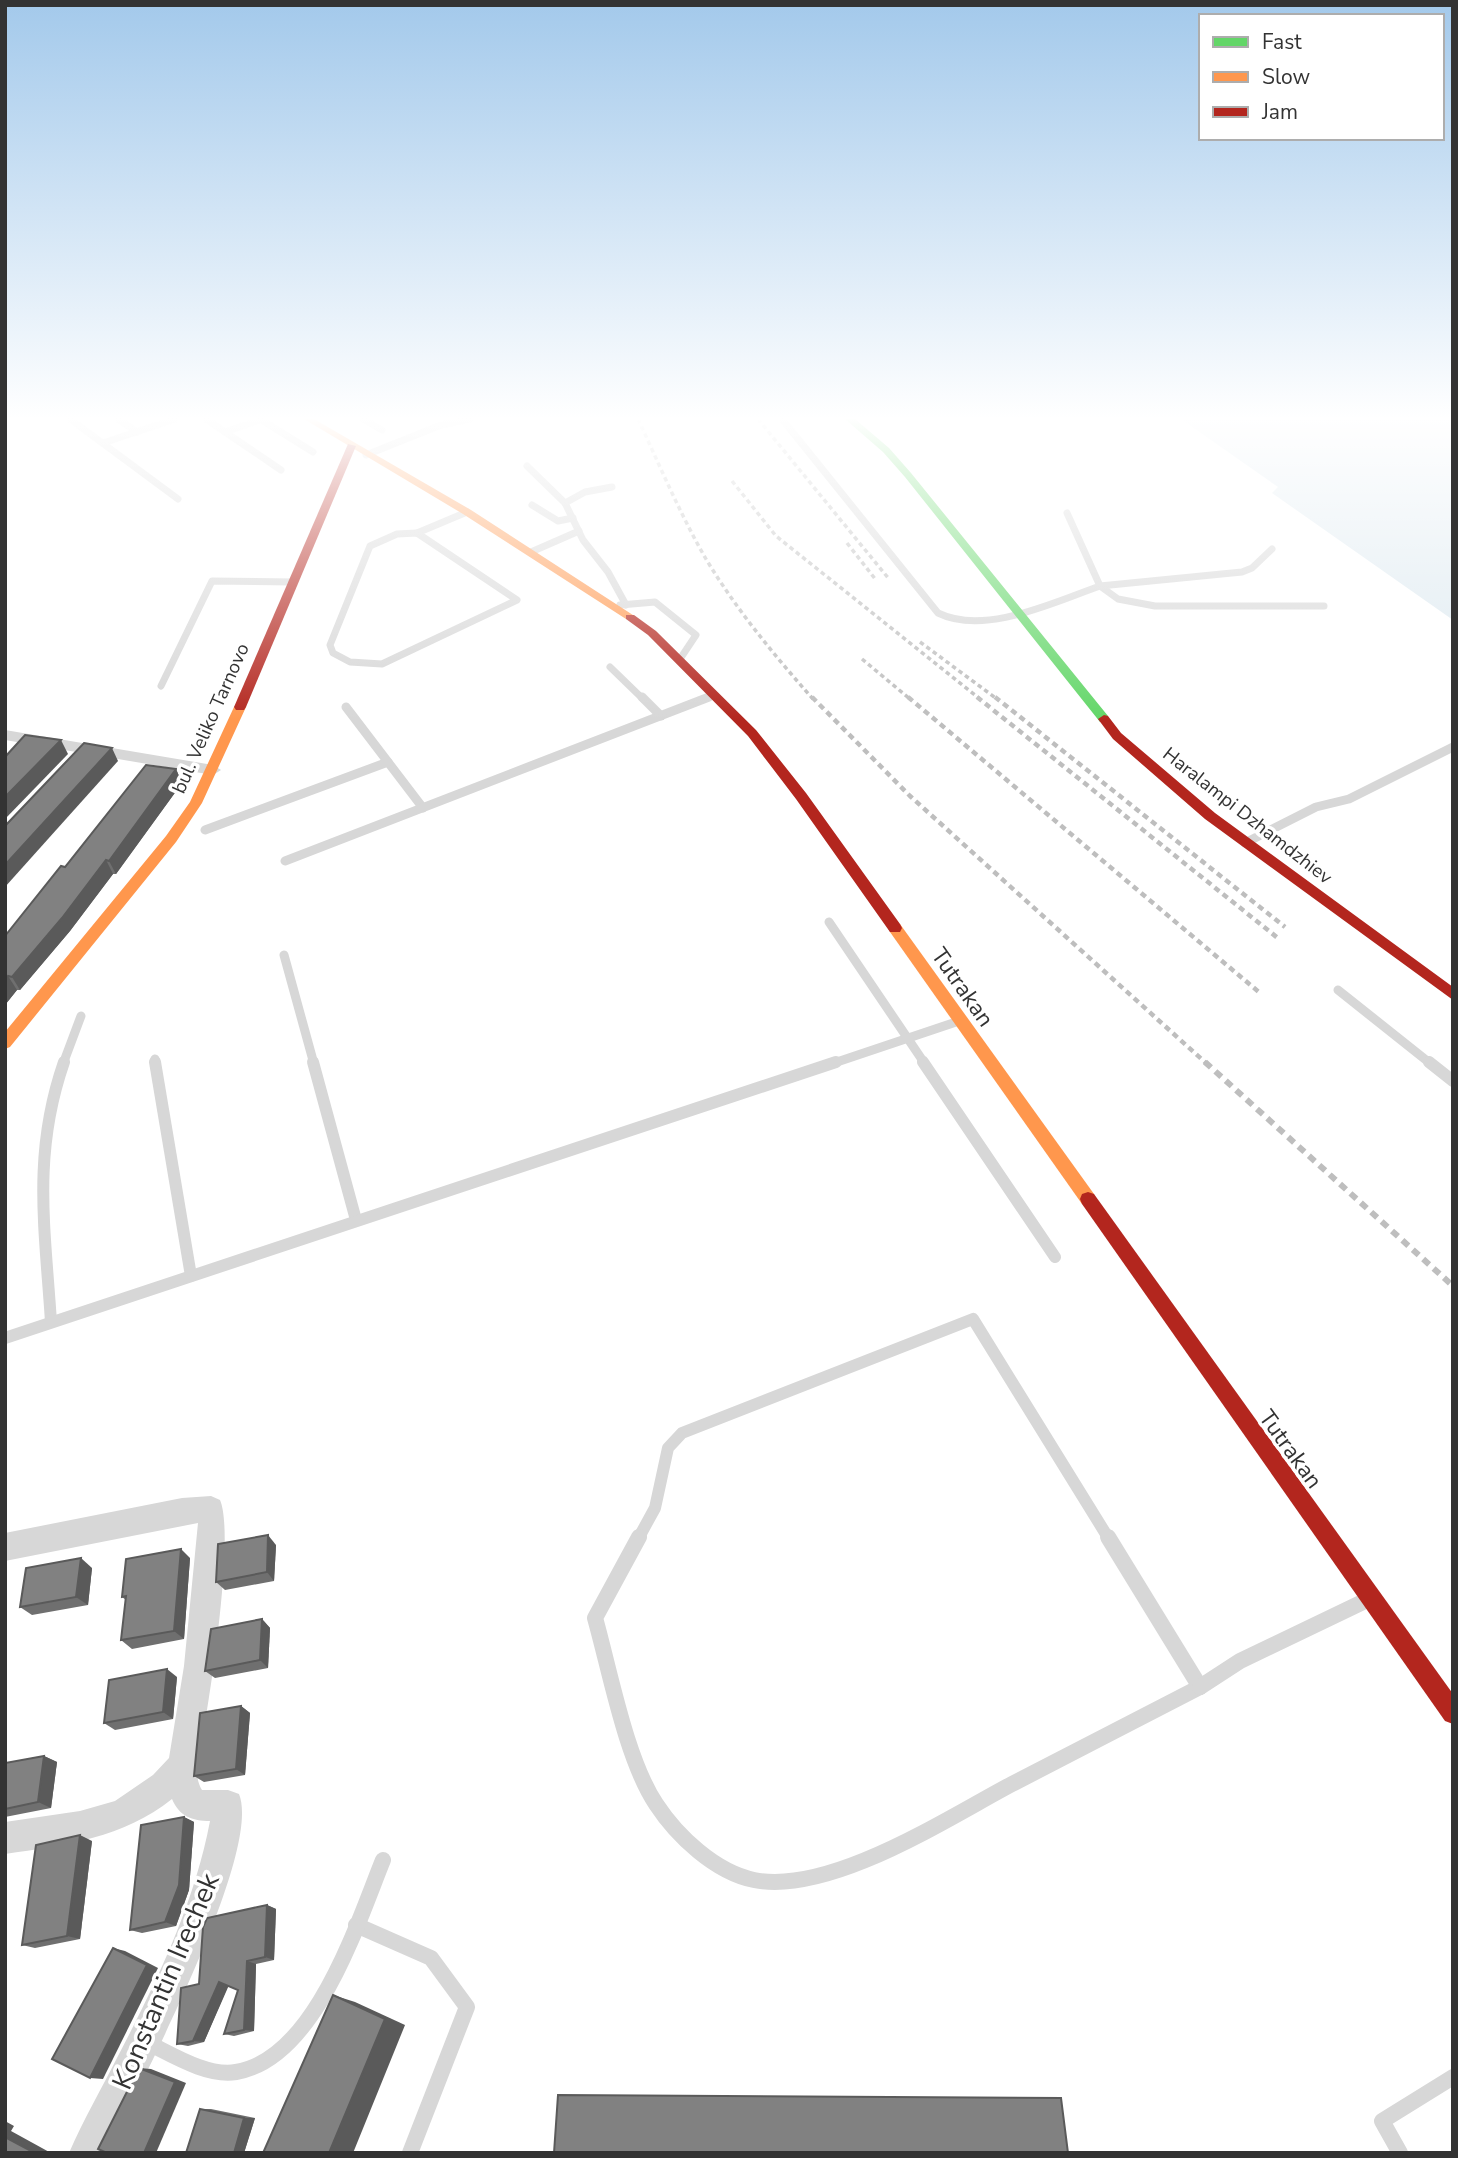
<svg xmlns="http://www.w3.org/2000/svg" width="1458" height="2158" font-family="'Nunito Sans',sans-serif">
<style>
.water{fill:#dde9f0}
.lines{fill:none;stroke-linecap:round;stroke-linejoin:round}
.lane-far3{stroke:#d7d7d7;stroke-width:7}
.lane-far2{stroke:#d7d7d7;stroke-width:9}
.lane-far1{stroke:#d7d7d7;stroke-width:12}
.lane{stroke:#d7d7d7;stroke-width:16}
.street{fill:#d7d7d7;fill-rule:evenodd}
.fast{fill:#63d668;fill-rule:evenodd}
.slow{fill:#ff974d;fill-rule:evenodd}
.jam{fill:#b3261e;fill-rule:evenodd}
.rail-far2{stroke:#bebebe;stroke-width:3.5;stroke-dasharray:4.5 3.5;stroke-linecap:butt}
.rail-far1{stroke:#bebebe;stroke-width:4.5;stroke-dasharray:6 4.5;stroke-linecap:butt}
.rail{stroke:#bebebe;stroke-width:6;stroke-dasharray:8 6;stroke-linecap:butt}
.wall{fill:#6f6f6f}
.shaded-wall{fill:#5a5a5a}
.building{fill:#818181;stroke:#5a5a5a;stroke-width:2}
.labels{text-anchor:middle;stroke-width:7;stroke-linejoin:round;paint-order:stroke}
.far-street-label{font-size:19px;fill:#333;stroke:#fff}
.street-label{font-size:23px;fill:#333;stroke:#fff}
.near-street-label{font-size:28px;fill:#333;stroke:#fff}
</style>
<rect width="100%" height="100%" fill="#fff"/>
<path class="water" d="M1181,419H1453V620L1272,493L1278,487Z"/>
<g class="lines">
<g class="lane-far3">
<path d="M70,419L178,499"/>
<path d="M118,419L137,432"/>
<path d="M206,419L281,470"/>
<path d="M260,419L313,452"/>
<path d="M363,419L382,430"/>
<path d="M782,419L938,613C985,636 1054,602 1100,586L1067,513"/>
<path d="M225,432L262,419"/>
<path d="M103,443L175,419"/>
<path d="M366,455L441,425L470,419"/>
<path d="M527,466L565,503L583,540L608,572L626,605"/>
<path d="M565,503L585,492L612,487"/>
<path d="M532,505L558,521L573,518"/>
<path d="M417,533L517,600L382,664L350,662L333,653L330,645L370,546L397,534Z"/>
<path d="M417,533L467,512"/>
<path d="M1272,549L1252,568L1242,572L1100,586L1118,599L1155,606H1324"/>
<path d="M531,552L579,531"/>
<path d="M620,605L655,602L696,635L680,659"/>
<path d="M610,667L643,699"/>
<path d="M161,686L212,581L293,582"/>
<path d="M704,699L715,695"/>
</g>
<g class="lane-far2">
<path d="M642,697L661,716"/>
<path d="M346,707L423,808"/>
<path d="M205,830L388,762"/>
<path d="M1245,843L1316,807L1349,799L1453,747"/>
<path d="M285,861L709,697"/>
<path d="M829,922L925,1064"/>
<path d="M284,955L314,1064"/>
<path d="M1338,990L1431,1064"/>
<path d="M155,1059L156,1064"/>
<path d="M63,1064L81,1016"/>
<path d="M831,1064L959,1021"/>
</g>
<g class="lane-far1">
<path d="M155,1062L191,1276"/>
<path d="M313,1062L356,1220"/>
<path d="M923,1062L1055,1257"/>
<path d="M1429,1062L1453,1081"/>
<path d="M51,1322C45,1228 32,1154 64,1062"/>
<path d="M5,1338L836,1062"/>
<path d="M638,1539L655,1508L668,1448L682,1433L973,1319L1109,1539"/>
</g>
<g class="lane">
<path d="M639,1537L595,1618C610,1671 626,1759 656,1804C677,1836 715,1872 754,1880C830,1895 946,1819 1012,1784C1075,1752 1137,1719 1200,1687"/>
<path d="M1108,1537L1200,1687"/>
<path d="M1200,1687L1240,1661L1365,1601"/>
<path d="M356,1925L431,1958L467,2007L410,2153"/>
<path d="M146,2042C171,2054 207,2077 236,2072C315,2059 357,1924 383,1860"/>
<path d="M1400,2153L1382,2121L1453,2077"/>
</g>
<g class="street">
<path d="M5,730L213,765L221,770L213,775L5,740Z"/>
<path d="M211,1496L220,1500C234,1532 213,1676 206,1717C203,1738 190,1772 202,1790H228L239,1794C263,1853 137,2091 106,2153H69C83,2120 102,2088 118,2056C157,1981 194,1905 210,1821C192,1821 179,1816 172,1799C123,1838 66,1845 5,1854V1822L80,1811L115,1801L153,1775L169,1758L184,1666L198,1523L5,1561V1533L182,1498Z"/>
</g>
<path class="fast" d="M845,419H855L889,448L911,473L1108,716V722H1100L905,477L883,452Z"/>
<g class="slow">
<path d="M304,419H314L471,510L636,617L626,619L463,514Z"/>
<path d="M240,703L246,707L202,803L176,842L10,1047L5,1049V1032L166,836L190,802L234,707Z"/>
<path d="M895,923L900,924L1094,1194L1096,1199L1094,1204L1088,1206L1082,1204L890,932L888,928Z"/>
</g>
<g class="jam">
<path d="M348,444L356,446L246,707L244,710H236L234,707Z"/>
<path d="M626,615H634L656,631L756,730L806,793L900,924L902,928L900,932H890L796,799L748,736L648,635L626,619Z"/>
<path d="M1104,715L1108,716L1121,733L1215,813L1453,987V1000L1205,819L1113,739L1098,719Z"/>
<path d="M1088,1192L1094,1194L1453,1694V1724L1445,1721L1082,1204L1080,1199L1082,1194Z"/>
</g>
<g class="rail-far2">
<path d="M638,419C660,466 680,514 706,559C736,609 774,655 813,699"/>
<path d="M758,419L889,579"/>
<path d="M732,481L776,536L980,699"/>
<path d="M847,543L876,580"/>
<path d="M920,642L997,699"/>
<path d="M862,659L910,699"/>
</g>
<g class="rail-far1">
<path d="M812,697L910,796L1207,1064"/>
<path d="M908,697L1260,993"/>
<path d="M977,697L1279,939"/>
<path d="M995,697L1285,927"/>
</g>
<path class="rail" d="M1205,1062L1453,1286"/>
</g>
<g class="wall">
<path d="M176,769L182,783L116,874H113L70,931L20,990H17L5,1005V936L65,867Z"/>
<path d="M276,1545L274,1581L225,1590L216,1582Z"/>
<path d="M190,1558L184,1639L132,1649L121,1640L126,1600L122,1597Z"/>
<path d="M92,1568L88,1605L32,1615L20,1607Z"/>
<path d="M262,1619L270,1628L268,1668L215,1678L205,1671Z"/>
<path d="M177,1677L173,1719L115,1730L104,1723Z"/>
<path d="M241,1706L250,1713L245,1775L204,1782L194,1776Z"/>
<path d="M44,1756L57,1762L51,1808L5,1817V1763Z"/>
<path d="M184,1817L194,1822L189,1890L176,1926L142,1933L130,1930Z"/>
<path d="M92,1841L80,1939L35,1948L22,1945Z"/>
<path d="M267,1905L276,1909L274,1960L256,1964L254,2031L234,2036L224,2034L238,1990L228,1986L204,2042L188,2046L177,2044L199,1984Z"/>
<path d="M200,2109H211L255,2118L244,2153H186Z"/>
</g>
<g class="shaded-wall">
<path d="M61,740L68,754L5,819V797Z"/>
<path d="M112,748L118,761L5,887V865Z"/>
<path d="M176,769L182,783L116,874L109,861Z"/>
<path d="M106,860L113,874L70,931L20,990L12,977Z"/>
<path d="M8,976L17,990L5,1005V980Z"/>
<path d="M268,1535L276,1545L274,1581L267,1572Z"/>
<path d="M181,1549L190,1558L184,1639L174,1631Z"/>
<path d="M81,1558L92,1568L88,1605L76,1597Z"/>
<path d="M262,1619L270,1628L268,1668L260,1660Z"/>
<path d="M167,1669L177,1677L173,1719L163,1712Z"/>
<path d="M241,1706L250,1713L245,1775L236,1769Z"/>
<path d="M44,1756L57,1762L51,1808L38,1802Z"/>
<path d="M184,1817L194,1822L189,1890L176,1926L165,1922Z"/>
<path d="M80,1835L92,1841L80,1939L67,1936Z"/>
<path d="M267,1905L276,1909L274,1960L265,1957Z"/>
<path d="M113,1948L125,1951L158,1968L103,2079L90,2078Z"/>
<path d="M247,1961L256,1964L254,2031L244,2030Z"/>
<path d="M219,1982L229,1985L204,2042L193,2041Z"/>
<path d="M333,1995L355,2002L405,2025L353,2153H329Z"/>
<path d="M139,2068L151,2069L186,2083L156,2153H144Z"/>
<path d="M244,2118H255L244,2153H234Z"/>
<path d="M5,2121L14,2126L11,2131L51,2153H35L5,2137Z"/>
</g>
<g class="building">
<path d="M25,735L61,740L5,797V757Z"/>
<path d="M84,743L112,748L5,865V826Z"/>
<path d="M146,765L176,769L109,861L106,860L62,918L12,977L8,976L5,980V936L61,866L65,867Z"/>
<path d="M268,1535L267,1572L216,1582L218,1544Z"/>
<path d="M181,1549L174,1631L121,1640L126,1596L122,1597L126,1559Z"/>
<path d="M81,1558L76,1597L20,1607L26,1568Z"/>
<path d="M262,1619L260,1660L205,1671L211,1629Z"/>
<path d="M167,1669L163,1712L104,1723L109,1680Z"/>
<path d="M241,1706L236,1769L194,1776L200,1713Z"/>
<path d="M44,1756L38,1802L5,1809V1763Z"/>
<path d="M184,1817L179,1885L165,1922L130,1930L141,1825Z"/>
<path d="M80,1835L67,1936L22,1945L36,1845Z"/>
<path d="M267,1905L265,1957L247,1961L244,2030L224,2034L238,1990L219,1982L193,2041L177,2044L181,1988L199,1984L203,1927L207,1918Z"/>
<path d="M113,1948L147,1965L90,2078L52,2059Z"/>
<path d="M333,1995L385,2019L329,2153H263Z"/>
<path d="M139,2068L175,2082L144,2153H107L98,2149Z"/>
<path d="M558,2095L1061,2098L1068,2153H554Z"/>
<path d="M200,2109L244,2118L234,2153H186Z"/>
<path d="M5,2137L35,2153H5Z"/>
</g>
<linearGradient id="sky" x2="0" y2="1"><stop stop-color="#a3c9eb"/><stop offset="0.58" stop-color="#fff"/><stop offset="1" stop-color="#fff" stop-opacity="0"/></linearGradient>
<rect width="1458" height="721" fill="url(#sky)"/>
<g class="labels">
<g class="far-street-label">
<text transform="translate(210 718) rotate(-66)" y="7">bul. Veliko Tarnovo</text>
<text transform="translate(1248 815) rotate(38)" y="7">Haralampi Dzhamdzhiev</text>
</g>
<g class="street-label">
<text transform="translate(963 987) rotate(55)" y="8">Tutrakan</text>
<text transform="translate(1291 1449) rotate(54)" y="8">Tutrakan</text>
</g>
<g class="near-street-label">
<text transform="translate(165 1981) rotate(-67)" y="10">Konstantin Irechek</text>
</g>
</g>
<rect width="1458" height="2158" fill="none" stroke="#333333" stroke-width="14"/>
<rect x="1199" y="14" width="245" height="126" fill="#ffffff" stroke="#adadad" stroke-width="2"/>
<rect x="1213" y="37" width="35" height="10" fill="#63d668" stroke="#adadad" stroke-width="2"/>
<text x="1262" y="49" font-size="21" fill="#333333">Fast</text>
<rect x="1213" y="72" width="35" height="10" fill="#ff974d" stroke="#adadad" stroke-width="2"/>
<text x="1262" y="84" font-size="21" fill="#333333">Slow</text>
<rect x="1213" y="107" width="35" height="10" fill="#b3261e" stroke="#adadad" stroke-width="2"/>
<text x="1262" y="119" font-size="21" fill="#333333">Jam</text>
</svg>
